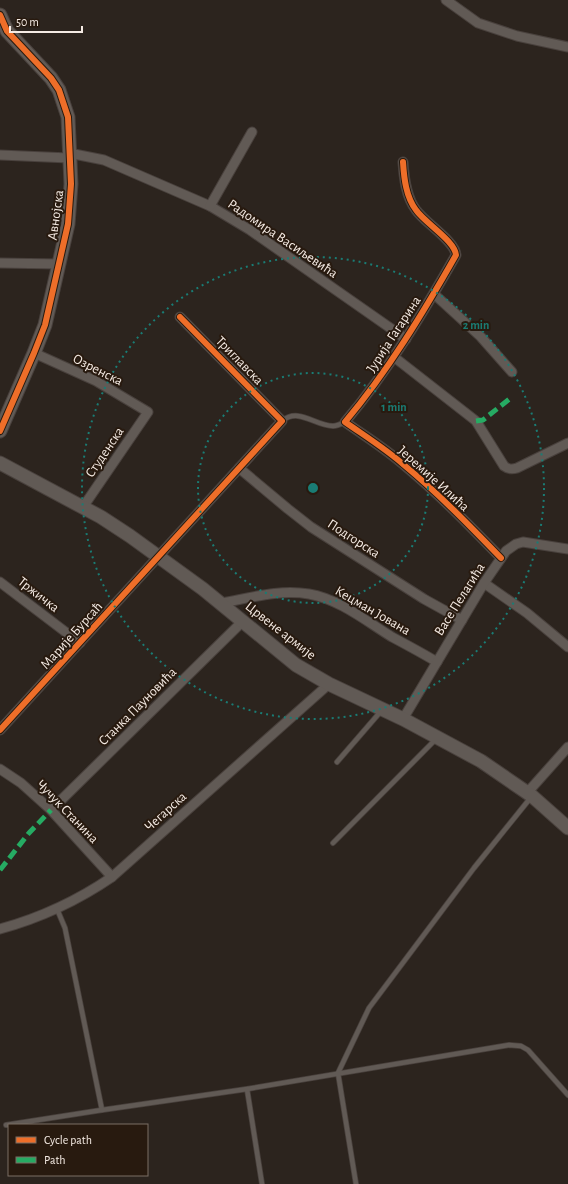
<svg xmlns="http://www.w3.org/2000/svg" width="568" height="1184" font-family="'Alegreya Sans',sans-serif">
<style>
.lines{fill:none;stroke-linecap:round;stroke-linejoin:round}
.lane-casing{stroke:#49413d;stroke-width:6}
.street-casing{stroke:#49413d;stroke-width:11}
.secondary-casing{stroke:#49413d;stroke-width:15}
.lane{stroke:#615a55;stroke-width:4.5}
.street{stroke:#615a55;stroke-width:9}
.secondary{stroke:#615a55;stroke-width:13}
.quiet{stroke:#26ab63;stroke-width:5;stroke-dasharray:10 5;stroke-linecap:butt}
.cycleway-casing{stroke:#281a0f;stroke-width:8}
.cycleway{stroke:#ee6e29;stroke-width:6}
.ring{fill:none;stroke:#1a7c74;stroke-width:2;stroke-dasharray:2 4}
.labels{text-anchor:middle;stroke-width:4;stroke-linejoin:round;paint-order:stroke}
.street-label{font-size:14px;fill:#f5ebe4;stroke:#281a0f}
.centre{fill:#1a7c74;stroke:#281a0f;stroke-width:2}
.ring-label{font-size:12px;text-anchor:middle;font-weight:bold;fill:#1a7c74;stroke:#281a0f;stroke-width:4;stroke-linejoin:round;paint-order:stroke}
</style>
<rect width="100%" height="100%" fill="#2c241e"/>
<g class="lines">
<defs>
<g id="lane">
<path d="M282,421C299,407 315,426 333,426C337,426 341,424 345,422"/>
<path d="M337,762L382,710"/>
<path d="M333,843L437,738"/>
<path d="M57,909L65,928L102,1110"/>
<path d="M247,1089L262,1184"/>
<path d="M6,1125L102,1110L247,1089L509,1045L521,1046L528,1050L568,1095"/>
<path d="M356,1184L338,1073L369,1008L474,868L532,796"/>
</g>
<g id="street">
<path d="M446,0L478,23L517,36L568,47"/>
<path d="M69,153L104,160L210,206L250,230L406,339"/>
<path d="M0,155L69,158"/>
<path d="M403,162C404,178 406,197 416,210C425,223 455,241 456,255C423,313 388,371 345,422C365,436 386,449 404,465C439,494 470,526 501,558"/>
<path d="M210,206L252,132"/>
<path d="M0,263L59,264"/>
<path d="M434,294L481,337L512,372"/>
<path d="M34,353L96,381L148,412L83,507"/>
<path d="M394,357L476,421L504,466C508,469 511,470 517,468L568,443"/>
<path d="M239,468L288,509L311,527L424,599L462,620"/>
<path d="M0,582L80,643"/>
<path d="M484,583L527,613L568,647"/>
<path d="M221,603C250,598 279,589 309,594C339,599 366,621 392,637C407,645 422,653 437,662"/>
<path d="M403,719L484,583L506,551L516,544L523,542L568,549"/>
<path d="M0,730L282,421L180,317"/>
<path d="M0,769L21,783L51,810L112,877"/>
<path d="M527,793L568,747"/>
<path d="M51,810L243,621"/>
<path d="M0,929C40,918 77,901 112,877L329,684"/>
</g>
<g id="secondary">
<path d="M0,15L7,31L51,78L59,90L68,117L71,184L68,224L45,325L34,353L0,431"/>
<path d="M0,463L101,517L130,536L203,589L296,665L329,684L403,719L481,761L532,796L568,828"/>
</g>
</defs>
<use href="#lane" class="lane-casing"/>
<use href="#street" class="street-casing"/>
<use href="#secondary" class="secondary-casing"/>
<use href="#lane" class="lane"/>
<use href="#street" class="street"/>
<use href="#secondary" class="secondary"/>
<g class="quiet">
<path d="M476,421L483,420L512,397"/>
<path d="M0,870L29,833L51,810"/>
</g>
<defs>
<g id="cycleway">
<path d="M0,15L7,31L51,78L59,90L68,117L71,184L68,224L45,325L34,353L0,431"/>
<path d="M403,162C404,178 406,197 416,210C425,223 455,241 456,255C423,313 388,371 345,422C365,436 386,449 404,465C439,494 470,526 501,558"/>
<path d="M0,730L282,421L180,317"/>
</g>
</defs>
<use href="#cycleway" class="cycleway-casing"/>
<use href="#cycleway" class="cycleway"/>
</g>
<g class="ring">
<circle cx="313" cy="488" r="115"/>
<circle cx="313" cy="488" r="231"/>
</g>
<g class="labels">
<g class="street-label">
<text transform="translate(55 215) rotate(-82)" y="5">Авнојска</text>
<text transform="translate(283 238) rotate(34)" y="5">Радомира Васиљевића</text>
<text transform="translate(393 334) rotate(-57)" y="5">Јурија Гагарина</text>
<text transform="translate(240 360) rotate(46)" y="5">Триглавска</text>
<text transform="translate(98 369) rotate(27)" y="5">Озренска</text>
<text transform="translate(104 452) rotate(-56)" y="5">Студенска</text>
<text transform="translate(434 478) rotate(42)" y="5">Јеремије Илића</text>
<text transform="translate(354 538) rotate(33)" y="5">Подгорска</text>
<text transform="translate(39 594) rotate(38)" y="5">Тржичка</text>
<text transform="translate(459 599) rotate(-58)" y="5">Васе Пелагића</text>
<text transform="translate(373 610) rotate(30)" y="5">Кецман Јована</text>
<text transform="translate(281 630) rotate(38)" y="5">Црвене армије</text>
<text transform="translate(71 635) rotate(-48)" y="5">Марије Бурсаћ</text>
<text transform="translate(137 706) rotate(-45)" y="5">Станка Пауновића</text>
<text transform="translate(68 811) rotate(46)" y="5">Чучук Станина</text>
<text transform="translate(165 811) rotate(-42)" y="5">Чегарска</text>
</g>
</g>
<circle cx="313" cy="488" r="6" class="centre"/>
<g class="ring-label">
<text x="476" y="329">2 min</text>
<text x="394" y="411">1 min</text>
</g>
<rect x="8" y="1124" width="140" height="52" fill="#281a0f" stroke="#7a6e64"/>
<rect x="16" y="1137" width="20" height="6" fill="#ee6e29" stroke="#7a6e64"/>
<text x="44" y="1144" font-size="12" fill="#f5ebe4">Cycle path</text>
<rect x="16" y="1157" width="20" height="6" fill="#26ab63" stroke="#7a6e64"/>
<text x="44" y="1164" font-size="12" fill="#f5ebe4">Path</text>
<path d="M10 26v6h72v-6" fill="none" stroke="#f5ebe4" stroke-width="2"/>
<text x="16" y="26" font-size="12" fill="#f5ebe4" stroke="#281a0f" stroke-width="3" paint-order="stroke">50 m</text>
</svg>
